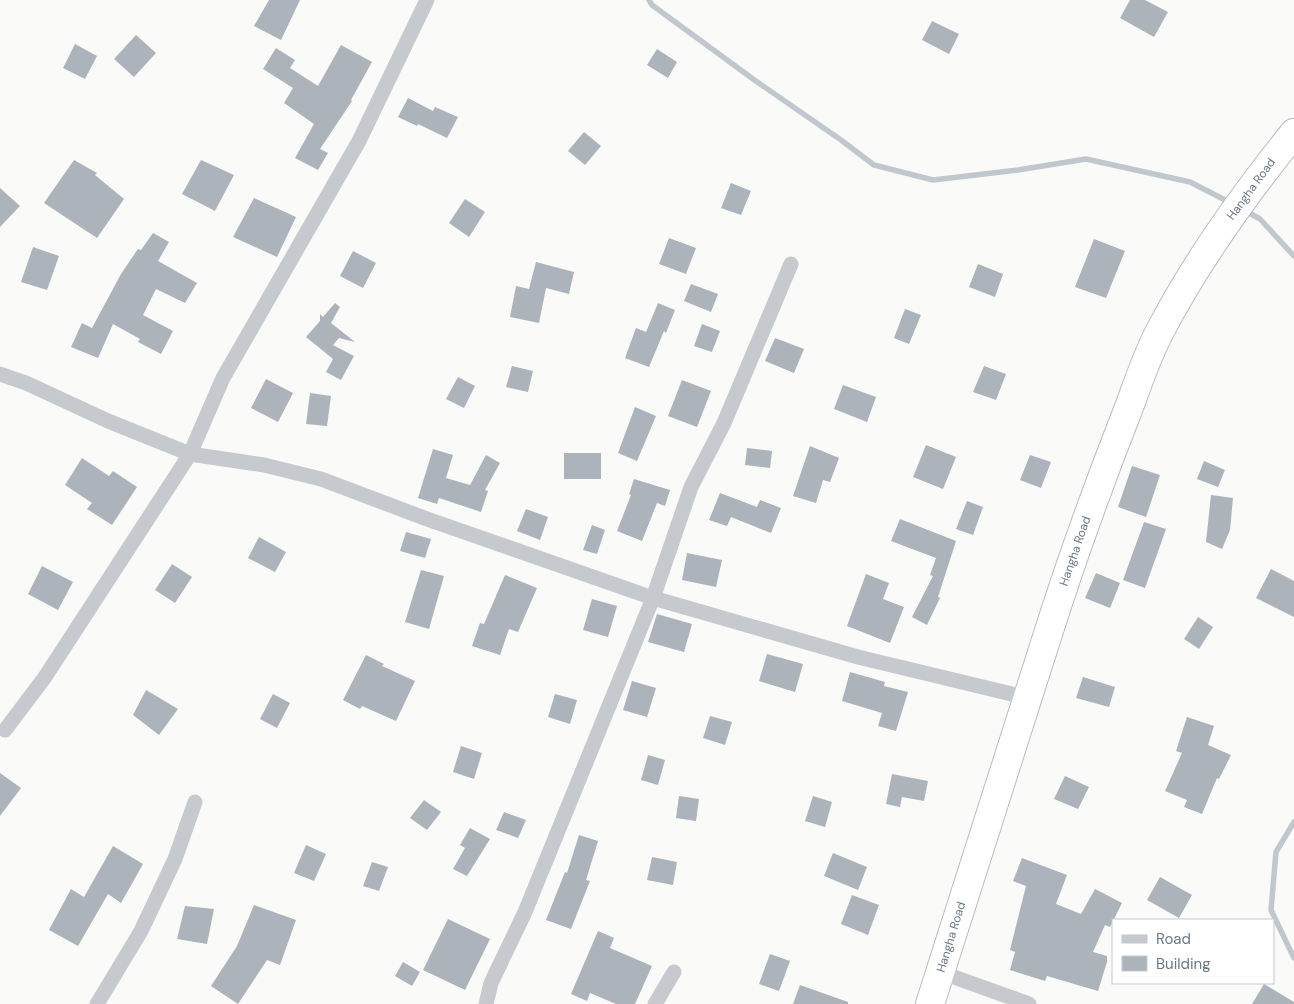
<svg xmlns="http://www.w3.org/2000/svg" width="1294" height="1004" font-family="'DM Sans',sans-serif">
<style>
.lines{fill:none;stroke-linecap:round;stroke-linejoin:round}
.stream{stroke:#c0c8ce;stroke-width:5.5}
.building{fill:#adb3ba}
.highway-casing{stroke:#b9bcbf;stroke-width:30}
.street{stroke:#c6c9cd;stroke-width:15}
.highway{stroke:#fff;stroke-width:28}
.labels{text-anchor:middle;stroke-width:5;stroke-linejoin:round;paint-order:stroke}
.street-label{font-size:12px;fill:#6a7787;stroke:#fff}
</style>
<rect width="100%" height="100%" fill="#fafaf8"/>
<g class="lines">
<g class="stream">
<path d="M649,0L652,5L753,79L841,140L874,165L933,180L1018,170L1086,159L1190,182L1231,203"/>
<path d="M1244,210L1260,219L1294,256"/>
<path d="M1294,822L1276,852L1271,910L1294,958"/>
</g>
</g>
<g class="building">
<path d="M269,0H300L281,40L254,26Z"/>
<path d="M1130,0H1145L1168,12L1154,37L1120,18Z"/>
<path d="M932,21L959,34L949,54L922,40Z"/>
<path d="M136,35L156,53L134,77L114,59Z"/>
<path d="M75,44L97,56L85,79L63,68Z"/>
<path d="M341,45L372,62L351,100L352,101L320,149L328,153L318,170L295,158L314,124L284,103L293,88L263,69L276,48L295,60L290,68L318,86Z"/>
<path d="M657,49L677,62L668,78L647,65Z"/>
<path d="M408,98L433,111L435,107L458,117L447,138L418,124L417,126L398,117Z"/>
<path d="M584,132L601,146L585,165L568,151Z"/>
<path d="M74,160L97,173L95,175L124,199L97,238L44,203Z"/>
<path d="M201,160L234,175L215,211L182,194Z"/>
<path d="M731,183L751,191L741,215L721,208Z"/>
<path d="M0,188L20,206L0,227Z"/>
<path d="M254,198L296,217L277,257L233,237Z"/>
<path d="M465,199L485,212L469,237L449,223Z"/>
<path d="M153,233L169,242L158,261L197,283L185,303L156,289L143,315L173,331L161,354L138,342L140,339L113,324L98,358L71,347L82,323L92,328L121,274L138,249L141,250Z"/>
<path d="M669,238L696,248L686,274L659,264Z"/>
<path d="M1094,239L1125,251L1106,298L1075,287Z"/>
<path d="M33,247L59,256L47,290L21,282Z"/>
<path d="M353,251L376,263L363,288L340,276Z"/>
<path d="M536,262L574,272L569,294L546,288L539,323L510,317L516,286L529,289Z"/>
<path d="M978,264L1003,274L995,297L969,287Z"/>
<path d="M691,284L718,294L711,312L684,301Z"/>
<path d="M335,303L340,307L331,323L355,342L339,338L333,345L354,356L341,380L326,372L333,359L306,337L320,321V314L323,317Z"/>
<path d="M658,303L675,310L666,333L664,331L649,367L625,358L636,328L646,332Z"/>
<path d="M905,309L921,315L909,344L894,338Z"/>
<path d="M702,324L720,331L712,352L694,346Z"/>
<path d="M775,338L804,349L794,373L765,361Z"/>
<path d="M512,366L533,371L528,392L506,387Z"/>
<path d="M984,366L1006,374L996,400L973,392Z"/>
<path d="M458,377L475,386L464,408L446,399Z"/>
<path d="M266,379L293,393L278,422L251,408Z"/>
<path d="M682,380L711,391L697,427L668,416Z"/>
<path d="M843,385L876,397L867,422L834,409Z"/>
<path d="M310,393L331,396L327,426L306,424Z"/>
<path d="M635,407L656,416L637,461L618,453Z"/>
<path d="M926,445L956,457L943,489L913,477Z"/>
<path d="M810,446L839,458L830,482L823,480L816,503L793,496Z"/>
<path d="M747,448L772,451L770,468L745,465Z"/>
<path d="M433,449L453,455L446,478L470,485L486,455L500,463L485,490L488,491L481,512L439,498L437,504L418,498Z"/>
<rect x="564" y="453" width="37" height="26"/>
<path d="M1030,455L1051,462L1041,488L1020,480Z"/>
<path d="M82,458L109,476L113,471L137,487L112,525L87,509L92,503L65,485Z"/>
<path d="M1204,461L1225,470L1218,487L1197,479Z"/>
<path d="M1132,466L1160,475L1146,517L1118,507Z"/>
<path d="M634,479L670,490L665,506L657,503L642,541L617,531L631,495L629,494Z"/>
<path d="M720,493L757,507L760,500L781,508L771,533L731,517L727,526L709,520Z"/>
<path d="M1211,495L1233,498L1230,530L1222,549L1206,542Z"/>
<path d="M967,501L983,507L973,535L956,529Z"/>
<path d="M526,509L548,517L540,540L517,531Z"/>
<path d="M900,519L956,541L938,597L940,598L927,625L912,617L933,576L930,575L936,558L891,541Z"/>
<path d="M1144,522L1166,529L1145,588L1123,580Z"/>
<path d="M592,525L605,530L597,554L583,550Z"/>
<path d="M406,532L431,539L425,558L400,551Z"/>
<path d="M259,537L286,552L275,572L248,558Z"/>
<path d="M687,553L722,560L716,587L682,580Z"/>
<path d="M172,564L192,577L175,603L155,590Z"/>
<path d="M42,566L73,582L58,610L28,594Z"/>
<path d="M1271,569L1294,581V617L1256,598Z"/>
<path d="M421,570L444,576L429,629L405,622Z"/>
<path d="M1096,573L1120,583L1110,608L1085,598Z"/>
<path d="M866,574L889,583L883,599L904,607L890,643L847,626Z"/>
<path d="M505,575L537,588L518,632L509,629L500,655L472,646L480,623L484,624Z"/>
<path d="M592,599L617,606L608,637L583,630Z"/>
<path d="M657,614L692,624L684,652L648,642Z"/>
<path d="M1198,617L1213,627L1199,649L1184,639Z"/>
<path d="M767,654L803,664L795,692L759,681Z"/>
<path d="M366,655L384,664L382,666L415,681L396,721L362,706L360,709L343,700Z"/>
<path d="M850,672L885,682L884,686L908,692L896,731L878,726L882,713L842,701Z"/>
<path d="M1083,677L1115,687L1109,707L1076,698Z"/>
<path d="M632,681L656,688L647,717L623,710Z"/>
<path d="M146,690L178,709L159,735L133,715Z"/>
<path d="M273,694L290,703L277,728L260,719Z"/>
<path d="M555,694L577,700L570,724L548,717Z"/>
<path d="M710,716L732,722L725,745L703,738Z"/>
<path d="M1187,717L1214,726L1208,745L1231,755L1219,779L1217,778L1202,814L1184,807L1187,800L1165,791L1182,753L1176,751Z"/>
<path d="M461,746L482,753L474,779L453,772Z"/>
<path d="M648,755L665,760L658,785L641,780Z"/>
<path d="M0,773L21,788L0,816Z"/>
<path d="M892,774L928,781L924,801L902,797L900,807L886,804Z"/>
<path d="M1065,776L1089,787L1078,809L1054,799Z"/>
<path d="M679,796L699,799L696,821L676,818Z"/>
<path d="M813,796L832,802L825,827L805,821Z"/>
<path d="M424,800L441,812L427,830L410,818Z"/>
<path d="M504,812L526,820L518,838L496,830Z"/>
<path d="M470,828L490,839L467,876L453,869L465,848L460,845Z"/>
<path d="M579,835L598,841L586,880L590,881L571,929L546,920L565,872L567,873Z"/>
<path d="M306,845L326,854L314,881L294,873Z"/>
<path d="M113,846L143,864L121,903L108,894L78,946L49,930L71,889L84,897Z"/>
<path d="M833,853L867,867L858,890L824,876Z"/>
<path d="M652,857L677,862L673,885L647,880Z"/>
<path d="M1022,858L1067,875L1056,904L1081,914L1095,889L1122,903L1110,927L1105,925L1093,952L1107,956V962L1098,991L1047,976L1045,981L1010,970L1015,952L1010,950L1026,886L1013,881Z"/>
<path d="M372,862L388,867L379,891L363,886Z"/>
<path d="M1160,877L1192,895L1179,918L1147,900Z"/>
<path d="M852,895L879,905L868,935L841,924Z"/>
<path d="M254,905L296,920L280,965L267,960L238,1004L211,986L237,946Z"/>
<path d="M185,906L214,909L207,944L177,939Z"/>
<path d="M448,919L490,939L465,990L423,970Z"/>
<path d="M598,931L614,938L610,948L652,966L635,1004H616L590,993L587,1001L571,994Z"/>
<path d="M770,954L790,961L779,991L759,984Z"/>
<path d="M403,962L420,972L412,986L395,976Z"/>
<path d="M1264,984L1294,1002V1004H1252Z"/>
<path d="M800,985L848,1002V1004H793Z"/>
</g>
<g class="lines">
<defs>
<path id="highway" d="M930,1004C968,882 1007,761 1046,640C1070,564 1097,489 1126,415C1137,387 1146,357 1160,331C1197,260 1244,195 1294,133"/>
</defs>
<use href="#highway" class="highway-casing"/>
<g class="street">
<path d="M0,374L26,383L108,421L190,454L264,465L321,479L427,519L653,598L858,657L1028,698"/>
<path d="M5,730L45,677L190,454L223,378L359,141L427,0"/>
<path d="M940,972L1029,1004"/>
<path d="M97,1004L141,931L175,859L195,802"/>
<path d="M486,1004L491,983L525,912L653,598L691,487L724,423L791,264"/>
<path d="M655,1004L674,972"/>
</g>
<use href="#highway" class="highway"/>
</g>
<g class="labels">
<g class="street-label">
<text transform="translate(1251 189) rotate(-54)" y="4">Hangha Road</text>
<text transform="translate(1075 551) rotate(-71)" y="4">Hangha Road</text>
<text transform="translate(951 937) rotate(-73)" y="4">Hangha Road</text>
</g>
</g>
<rect x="1112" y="919" width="162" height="65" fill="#ffffff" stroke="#c3c9cf"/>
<rect x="1122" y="935" width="25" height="8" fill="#c6c9cd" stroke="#c3c9cf"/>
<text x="1156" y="944" font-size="15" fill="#6a7787">Road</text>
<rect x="1122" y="956" width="25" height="15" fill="#adb3ba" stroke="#c3c9cf"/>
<text x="1156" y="969" font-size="15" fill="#6a7787">Building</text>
</svg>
